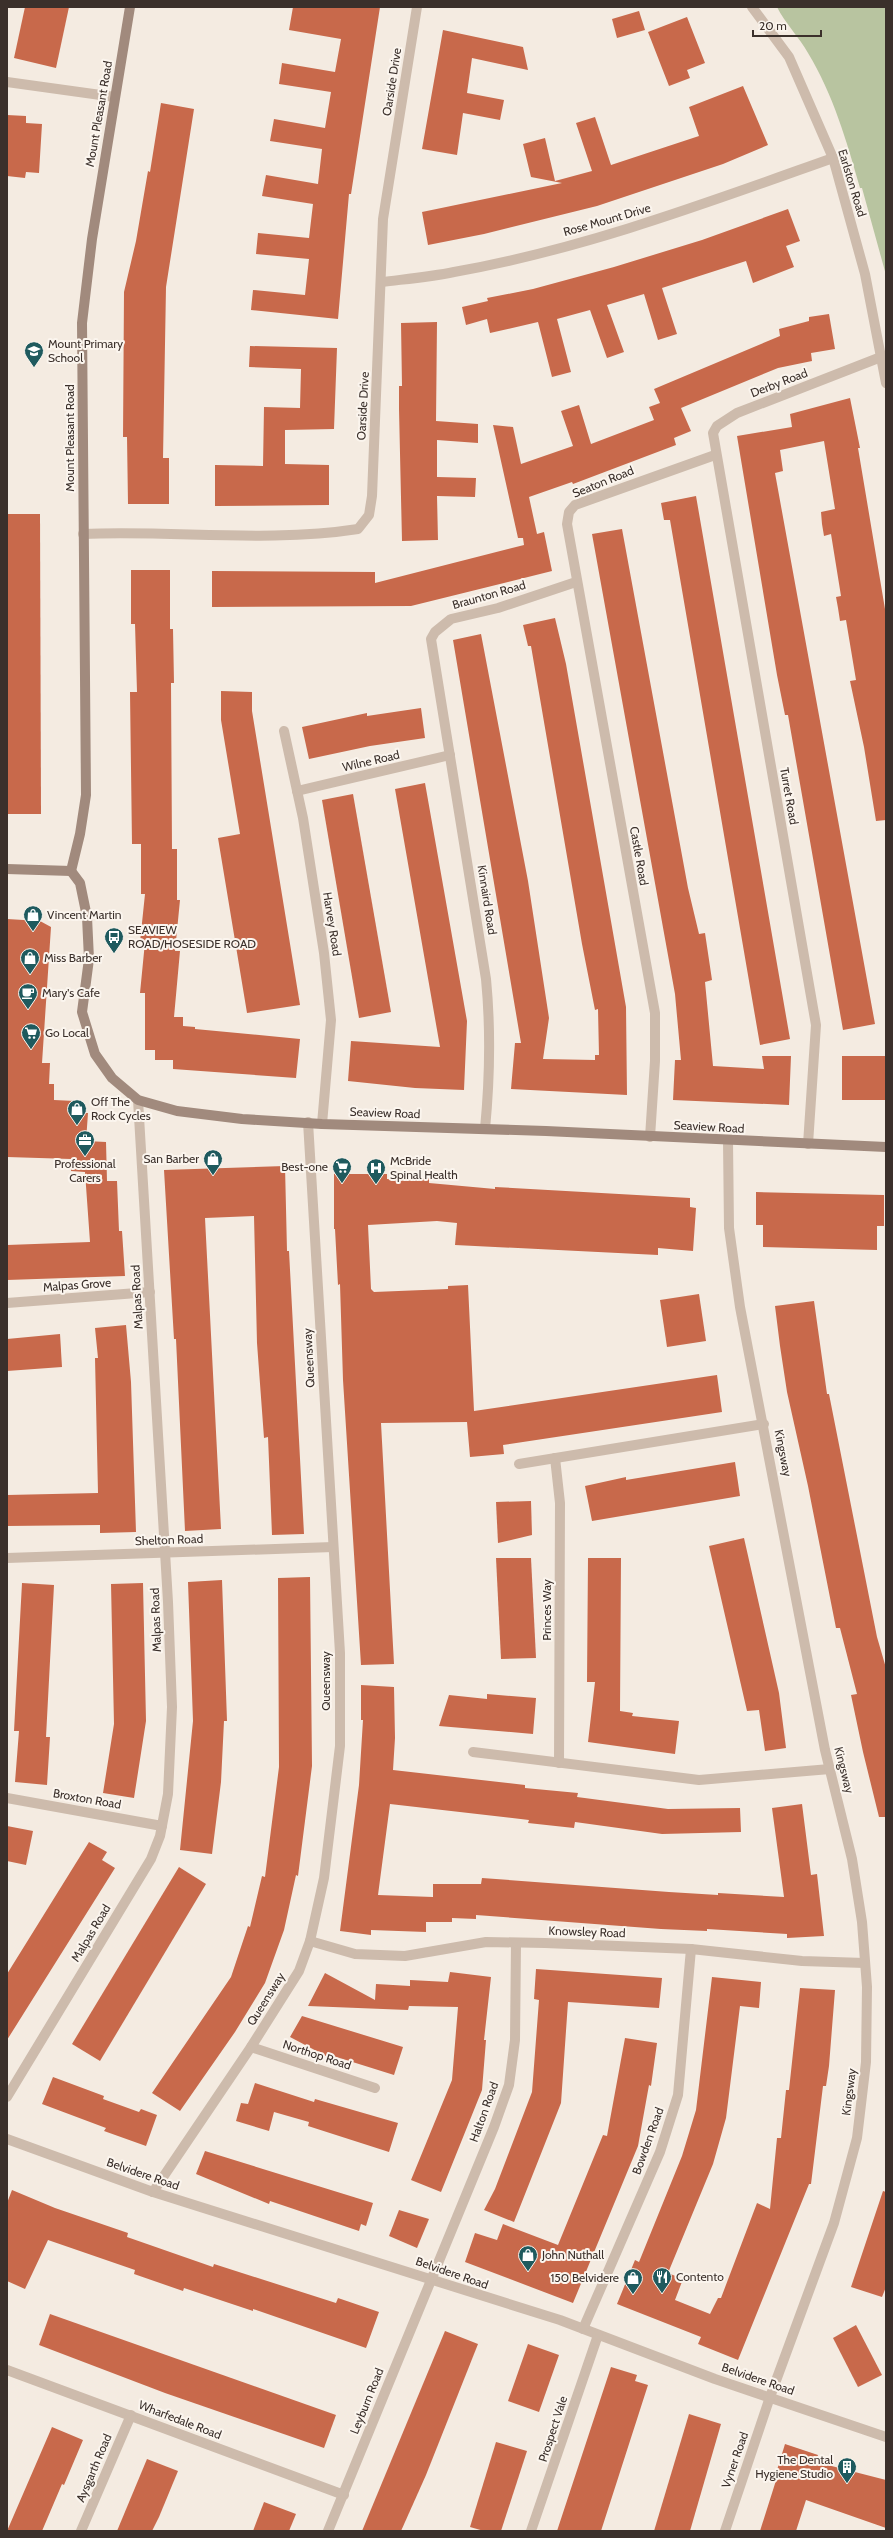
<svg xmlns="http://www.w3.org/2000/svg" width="893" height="2538" font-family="Cabin,sans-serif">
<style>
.green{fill:#b8c4a0}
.building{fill:#c8694b}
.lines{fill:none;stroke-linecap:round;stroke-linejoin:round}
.street{stroke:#cdbbac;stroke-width:10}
.secondary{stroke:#a18a7d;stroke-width:10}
.labels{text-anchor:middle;stroke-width:4;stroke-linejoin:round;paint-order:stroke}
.street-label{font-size:12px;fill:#3b302b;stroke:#fbf5ee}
.poi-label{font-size:12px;fill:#3b302b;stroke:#fbf5ee;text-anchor:start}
</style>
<rect width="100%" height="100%" fill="#f4ebe1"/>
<path class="green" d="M777,7H886V275L862,188H860C847,142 833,94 808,53C799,37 785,23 777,7Z"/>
<g class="building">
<path d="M25,7H69L56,68L14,58Z"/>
<path d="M293,7H380L351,194H349L338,319L251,310L253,290L305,295L309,259L256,254L258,233L309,238L313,204L262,196L266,175L318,184L322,149L270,141L274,119L325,128L331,92L279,84L282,63L335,72L341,39L289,30Z"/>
<path d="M639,11L645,30L617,38L612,19Z"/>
<path d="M687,17L705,63L687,70L690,78L669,86L648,32Z"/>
<path d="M443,30L523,47L528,70L472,58L467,93L504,100L500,120L463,113L457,155L422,149Z"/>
<path d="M743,86L768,145L723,164L597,206L484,234L428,245L422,212L562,183L531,177L523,144L545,138L555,181L592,171L576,123L595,117L611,165L699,136L689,107Z"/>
<path d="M161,103L194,109L166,287L163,458H169V504H128L127,437H123L124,292L136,241L148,171L150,172Z"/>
<path d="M7,115L26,116V123L42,124L39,173L26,172L25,178L7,176Z"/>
<path d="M788,209L800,241L786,246L794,267L753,283L746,261L662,288L677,334L658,340L644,294L607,305L624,352L607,358L590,310L557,319L571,372L552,377L538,322L490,333L487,319L466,325L462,307L488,301L487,298L533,289L614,267L702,240Z"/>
<path d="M829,314L835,349L811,353L812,361L778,368L681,408L691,431L674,438L676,445L573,484L572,482L529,497L537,534L544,532L552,571L411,606L212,607V571L375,572V583L524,545L523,538H518L493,425L513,427L521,464L573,446L561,411L579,405L591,444L654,420L649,407L660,403L654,389L780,336L779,329L809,321V317Z"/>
<path d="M437,322L436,421L478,424V443L437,440V477L476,478L475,497L437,496L438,540L402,541L399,409V386H402L401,323Z"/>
<path d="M250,346L337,348L334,429L285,430V464L329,465V505L215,506V465L263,466L264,407L300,408L301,369L249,367Z"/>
<path d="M850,398L860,448H858L886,615V820L876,821L864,747L850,681L856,680L846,620L840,621L838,608L836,597L841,596L831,534L824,536L822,524L821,512L835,509L824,441L780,450L783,471L775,473L875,1024L843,1030L788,715H785L777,675L737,436L792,427L790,414Z"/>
<path d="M696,496L790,1039L760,1045L670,520H664L661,503Z"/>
<path d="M7,514H40L41,814H7Z"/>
<path d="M622,529L688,888L699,934L705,933L712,980L705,982L713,1066L764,1069L762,1056H791L789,1105L673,1100L675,1060H681L675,994L592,534Z"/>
<path d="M131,570H170V629H173L174,683H171L172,849H177V900H180L175,951H180L174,1017H183V1026L195,1027V1029L300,1039L296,1078L173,1069V1060H155V1050H145V993H140L145,942H140L145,894H141V844H132L130,692H137L135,624H131Z"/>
<path d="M555,618L566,664L626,1007L627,1095L511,1089L515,1043H521L453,640L481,634L528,881L549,1018L543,1059L595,1060V1055H599L598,1009L595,1010L582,944L531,646H528L523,625Z"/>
<path d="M221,691L252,692V711L300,1005L247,1013L218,838L240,834L221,720Z"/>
<path d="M421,708L425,738L370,746L309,759L302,727L367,713V716Z"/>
<path d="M425,783L467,1021L464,1090L415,1088L348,1081L351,1041L440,1047L395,789Z"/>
<path d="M353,794L391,1012L359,1018L322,800Z"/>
<path d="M7,919L40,921L51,927L42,1063H50L49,1084H54V1100L75,1101L74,1113H88L86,1141L106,1142L107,1181H117L119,1231H122L125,1276L7,1280V1245L90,1242L85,1172L71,1171V1159L7,1157Z"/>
<rect x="842" y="1056" width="44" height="44"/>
<path d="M285,1166L287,1251H289L304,1534L272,1535L268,1437L264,1438L257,1343L254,1216L205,1218L221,1529L185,1531L176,1339H174L164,1170Z"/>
<path d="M334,1174H387V1179L429,1178V1183L495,1189V1187L690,1198V1207L696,1208L693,1251L658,1248V1255L455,1245L457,1223L437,1221L368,1225L371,1289L374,1292L448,1289V1286L468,1285L474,1411L717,1375L722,1412L503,1445L504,1454L470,1457L467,1422L381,1423L394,1664L361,1665L343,1380L340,1284L338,1285L335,1229H334Z"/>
<path d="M756,1192L884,1195V1226H877V1250L763,1247V1225H756Z"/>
<path d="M699,1294L706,1341L667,1347L660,1300Z"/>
<path d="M814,1301L827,1394H829L877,1637L886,1668V1817H879L863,1752L851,1695L857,1694L840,1628H836L808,1486L787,1392L780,1346L775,1306Z"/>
<path d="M126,1325L131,1382L136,1532L100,1533V1525L7,1526V1495L98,1493L95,1358H98L95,1328Z"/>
<path d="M60,1334L62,1367L7,1371V1339Z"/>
<path d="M735,1462L740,1496L592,1521L585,1486L626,1477V1480Z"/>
<path d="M531,1501L532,1535L498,1543L496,1502Z"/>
<path d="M744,1538L779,1693L786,1748L765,1751L759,1710L747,1711L709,1546Z"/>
<path d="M496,1558H531L536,1658L501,1659Z"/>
<path d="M588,1558H621L620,1711L633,1713L632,1716L679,1721L675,1754L588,1742L595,1682H587Z"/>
<path d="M310,1577L312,1766L298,1876L296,1875L284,1930L265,1983L235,2032L180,2111L152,2093L231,1977L248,1926L250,1927L262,1876L265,1877L279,1767L278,1578Z"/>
<path d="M222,1580L227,1721H224L221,1782L212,1854L180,1850L193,1721L188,1582Z"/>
<path d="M22,1583L54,1585L46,1737H50L47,1785L15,1782L19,1731H14Z"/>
<path d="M143,1583L146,1721L134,1798L103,1793L114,1724L111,1584Z"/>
<path d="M361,1685L394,1687L395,1738L393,1770L525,1785V1788L578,1793L577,1797L668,1809L740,1808L741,1832L662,1834L575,1822L574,1828L528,1823L529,1820L390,1804L378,1895L433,1897V1884H481L482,1878L669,1892L718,1895V1893L784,1897L772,1808L802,1804L811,1875L817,1874L824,1936L787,1938V1934L707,1929V1931L661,1929L476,1915V1919L452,1918V1922H426V1932L371,1930V1935L340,1931L359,1785L363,1720H361Z"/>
<path d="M487,1694L536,1698L533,1734L439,1726L449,1695L487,1699Z"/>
<path d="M7,1826L33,1831L26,1865L7,1861Z"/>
<path d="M89,1842L107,1852L102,1860L115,1868L7,2040V1974Z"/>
<path d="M179,1867L206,1884L100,2061L72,2044Z"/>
<path d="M536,1969L662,1978L659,2008L568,2002L561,2103L514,2222L484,2210L495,2189L532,2092L539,2000L534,1999Z"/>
<path d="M450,1972L491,1977L484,2040H486L482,2090L441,2192L411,2180L452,2080L458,2007L409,2006L408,2010L308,2006L325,1973L375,2000L376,1984L410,1986V1980L448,1982Z"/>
<path d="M712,1977L761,1982L759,2008L740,2006L726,2118L713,2164L668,2273L683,2279L675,2300L710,2314L718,2298H721L757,2203L770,2209L777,2138H781L786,2090H789L800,1988L835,1990L829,2066L826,2086H823L811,2184H809L738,2360L698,2344L701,2337L617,2304L635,2260L639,2262L682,2156L696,2110Z"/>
<path d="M302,2016L403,2047L394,2075L327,2054L326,2056L290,2037Z"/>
<path d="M625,2038L657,2043L651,2086L649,2085L638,2146L573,2303L465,2262L475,2233L497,2240L503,2224L558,2245L603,2135L607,2136Z"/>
<path d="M53,2077L104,2096L103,2099L139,2112L141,2109L157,2115L146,2146L104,2131L106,2128L42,2104Z"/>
<path d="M255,2083L314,2102L315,2099L398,2123L389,2152L308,2126L309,2122L274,2112L269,2131L236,2121L241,2103L248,2104Z"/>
<path d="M205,2151L373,2203L366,2226L361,2224L359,2231L270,2201L269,2204L196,2174Z"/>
<path d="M12,2190L55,2208L128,2233L127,2237L213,2267L214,2264L336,2303L338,2298L379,2312L366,2348L253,2309V2311L184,2288L183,2291L134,2274L135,2270L48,2240L25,2289L7,2281V2203Z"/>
<path d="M883,2191L886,2192V2287L882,2297L851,2287Z"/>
<path d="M399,2210L429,2219L417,2248L389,2236Z"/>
<path d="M50,2314L336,2415L324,2448L165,2393L39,2345Z"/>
<path d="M856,2325L882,2375L858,2387L833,2338Z"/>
<path d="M445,2331L478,2344L426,2475L401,2531H362Z"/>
<path d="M528,2344L559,2355L539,2412L508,2401Z"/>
<path d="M611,2367L637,2375L635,2381L648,2385L601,2531H557Z"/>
<path d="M689,2414L721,2424L690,2531H654Z"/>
<path d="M52,2427L83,2440L64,2485L62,2484L42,2531H7Z"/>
<path d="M496,2442L527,2451L501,2531H484L470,2527Z"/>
<path d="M785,2444L818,2455L816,2462L886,2480V2528L806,2500L796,2531H760L779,2471L777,2470Z"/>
<path d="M147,2459L178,2471L159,2517L152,2531H117Z"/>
<path d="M264,2502L296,2514L289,2531H253Z"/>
</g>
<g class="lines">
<g class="street">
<path d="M752,7L789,57L833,158L865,274L886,383"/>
<path d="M7,82L115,97"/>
<path d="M382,282C406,279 430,277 454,272C584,249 709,202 833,158"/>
<path d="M83,534C175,530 268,543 358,529L369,515L372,496L383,219L417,7"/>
<path d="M284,731L303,818L324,953L331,1020L322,1124"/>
<path d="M297,791L450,755"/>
<path d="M485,1129C490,1077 491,1031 486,979L431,639L435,632L451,619L498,608L576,582"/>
<path d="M650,1137L655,1061V1013L567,524L569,512L575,505L715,455"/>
<path d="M808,1144L816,1025L713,433L717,426L737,413L881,357"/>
<path d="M7,1303L150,1292"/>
<path d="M555,1458L560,1503L559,1763"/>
<path d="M519,1464L764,1424"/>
<path d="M7,1558L333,1547"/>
<path d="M473,1752L699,1780L830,1769"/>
<path d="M7,1798L162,1826"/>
<path d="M310,1941L355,1954L405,1956L486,1942L545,1943L691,1949L802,1961L865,1963"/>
<path d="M251,2047L375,2088"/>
<path d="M7,2097L151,1859L160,1836L168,1794L172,1707L168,1602L138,1100"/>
<path d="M7,2139L153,2192L560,2320L715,2379L886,2437"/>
<path d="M153,2192L251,2047L299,1971L310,1941L324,1878L340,1746V1653L308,1122"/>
<path d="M583,2329L660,2152L678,2095L691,1949"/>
<path d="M7,2370L344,2495"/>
<path d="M81,2531L131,2415"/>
<path d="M328,2531L494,2127L509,2085L515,2040L516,1943"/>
<path d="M531,2531L598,2335"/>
<path d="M725,2531L770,2397L834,2223L857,2138L866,2062L867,1987L862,1922L852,1859L825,1750L740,1307L729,1228L728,1141"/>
</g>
<g class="secondary">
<path d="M7,869L71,871"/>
<path d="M71,871L80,883L87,917L89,959L82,1012L95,1054L112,1078L138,1100L177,1111L242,1119L322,1124L546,1131L886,1147"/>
<path d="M71,871L80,834L86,795L82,323L92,239L130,7"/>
</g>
</g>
<defs>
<symbol id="school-pin" viewBox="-11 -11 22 30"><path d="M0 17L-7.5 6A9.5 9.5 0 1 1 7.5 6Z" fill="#1f5a5e" stroke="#fbf5ee"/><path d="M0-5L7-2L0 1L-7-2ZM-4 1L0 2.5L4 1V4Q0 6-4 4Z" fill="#fff"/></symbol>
<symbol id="shop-pin" viewBox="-11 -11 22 30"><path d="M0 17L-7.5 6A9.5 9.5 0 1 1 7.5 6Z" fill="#1f5a5e" stroke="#fbf5ee"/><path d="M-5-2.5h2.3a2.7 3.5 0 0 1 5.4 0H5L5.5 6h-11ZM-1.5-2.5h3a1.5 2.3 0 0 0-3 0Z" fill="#fff"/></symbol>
<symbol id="bus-pin" viewBox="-11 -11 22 30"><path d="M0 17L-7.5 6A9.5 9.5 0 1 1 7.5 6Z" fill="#1f5a5e" stroke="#fbf5ee"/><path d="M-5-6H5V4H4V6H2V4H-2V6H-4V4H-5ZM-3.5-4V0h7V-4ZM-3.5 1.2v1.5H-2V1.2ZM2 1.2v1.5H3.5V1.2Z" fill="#fff"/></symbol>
<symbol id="cafe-pin" viewBox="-11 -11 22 30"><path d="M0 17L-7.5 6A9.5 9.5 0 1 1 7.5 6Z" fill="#1f5a5e" stroke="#fbf5ee"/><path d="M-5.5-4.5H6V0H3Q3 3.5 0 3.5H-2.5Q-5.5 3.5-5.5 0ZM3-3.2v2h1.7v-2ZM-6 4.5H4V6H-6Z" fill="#fff"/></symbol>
<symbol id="supermarket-pin" viewBox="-11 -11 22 30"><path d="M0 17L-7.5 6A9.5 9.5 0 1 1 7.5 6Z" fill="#1f5a5e" stroke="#fbf5ee"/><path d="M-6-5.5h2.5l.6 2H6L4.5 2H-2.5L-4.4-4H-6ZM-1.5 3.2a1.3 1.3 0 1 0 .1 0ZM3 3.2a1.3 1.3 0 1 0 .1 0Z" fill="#fff"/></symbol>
<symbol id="office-pin" viewBox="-11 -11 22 30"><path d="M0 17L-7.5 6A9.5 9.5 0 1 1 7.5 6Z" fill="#1f5a5e" stroke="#fbf5ee"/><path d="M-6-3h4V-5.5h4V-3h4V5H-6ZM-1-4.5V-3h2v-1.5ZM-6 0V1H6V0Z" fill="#fff"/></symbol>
<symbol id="hospital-pin" viewBox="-11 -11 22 30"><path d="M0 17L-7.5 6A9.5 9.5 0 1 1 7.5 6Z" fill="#1f5a5e" stroke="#fbf5ee"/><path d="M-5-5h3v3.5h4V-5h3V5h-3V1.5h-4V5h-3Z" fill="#fff"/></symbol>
<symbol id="restaurant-pin" viewBox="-11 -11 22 30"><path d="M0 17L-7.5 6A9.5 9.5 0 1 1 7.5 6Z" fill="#1f5a5e" stroke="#fbf5ee"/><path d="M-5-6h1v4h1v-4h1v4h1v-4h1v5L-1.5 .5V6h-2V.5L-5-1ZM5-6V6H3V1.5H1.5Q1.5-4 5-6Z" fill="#fff"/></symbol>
<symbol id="building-pin" viewBox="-11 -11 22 30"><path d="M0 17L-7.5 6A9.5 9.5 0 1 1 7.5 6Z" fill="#1f5a5e" stroke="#fbf5ee"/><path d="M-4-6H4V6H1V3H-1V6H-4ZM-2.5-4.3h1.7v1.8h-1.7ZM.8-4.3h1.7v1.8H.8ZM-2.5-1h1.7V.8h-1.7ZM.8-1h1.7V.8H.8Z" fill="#fff"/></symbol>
</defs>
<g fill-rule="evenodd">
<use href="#school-pin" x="23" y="340" width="22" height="30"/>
<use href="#shop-pin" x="22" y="904" width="22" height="30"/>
<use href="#bus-pin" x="103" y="926" width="22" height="30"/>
<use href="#shop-pin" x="19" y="947" width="22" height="30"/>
<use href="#cafe-pin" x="17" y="982" width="22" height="30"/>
<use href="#supermarket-pin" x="20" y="1022" width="22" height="30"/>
<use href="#shop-pin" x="66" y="1098" width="22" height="30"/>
<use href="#office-pin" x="74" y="1129" width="22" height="30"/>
<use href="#shop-pin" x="202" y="1148" width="22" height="30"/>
<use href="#supermarket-pin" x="331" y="1156" width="22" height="30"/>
<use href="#hospital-pin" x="365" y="1157" width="22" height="30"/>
<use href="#shop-pin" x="517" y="2244" width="22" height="30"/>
<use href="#restaurant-pin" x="651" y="2266" width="22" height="30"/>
<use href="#shop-pin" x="622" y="2267" width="22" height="30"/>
<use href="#building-pin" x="836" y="2456" width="22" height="30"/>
</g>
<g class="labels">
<g class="street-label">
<text transform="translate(392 82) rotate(-81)" y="4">Oarside Drive</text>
<text transform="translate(99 114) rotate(-80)" y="4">Mount Pleasant Road</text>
<text transform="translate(852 183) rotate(73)" y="4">Earlston Road</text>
<text transform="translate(607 220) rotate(-16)" y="4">Rose Mount Drive</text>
<text transform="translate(779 383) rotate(-21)" y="4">Derby Road</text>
<text transform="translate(363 406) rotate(-87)" y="4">Oarside Drive</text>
<text transform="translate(70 438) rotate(-90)" y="4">Mount Pleasant Road</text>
<text transform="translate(603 482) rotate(-22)" y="4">Seaton Road</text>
<text transform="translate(489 595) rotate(-16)" y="4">Braunton Road</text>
<text transform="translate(371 761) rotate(-13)" y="4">Wilne Road</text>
<text transform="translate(789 796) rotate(80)" y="4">Turret Road</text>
<text transform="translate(639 856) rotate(80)" y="4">Castle Road</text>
<text transform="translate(487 900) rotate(81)" y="4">Kinnaird Road</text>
<text transform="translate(332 924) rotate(81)" y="4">Harvey Road</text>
<text transform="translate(385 1113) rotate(2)" y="4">Seaview Road</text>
<text transform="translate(709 1127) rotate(3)" y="4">Seaview Road</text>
<text transform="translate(77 1285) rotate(-4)" y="4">Malpas Grove</text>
<text transform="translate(137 1297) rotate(-93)" y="4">Malpas Road</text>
<text transform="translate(309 1358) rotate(-93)" y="4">Queensway</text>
<text transform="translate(783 1453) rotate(79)" y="4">Kingsway</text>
<text transform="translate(169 1540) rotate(-2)" y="4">Shelton Road</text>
<text transform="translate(547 1610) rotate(-90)" y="4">Princes Way</text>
<text transform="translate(156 1620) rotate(-92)" y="4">Malpas Road</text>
<text transform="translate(326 1681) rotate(-90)" y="4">Queensway</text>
<text transform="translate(844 1770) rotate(76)" y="4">Kingsway</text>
<text transform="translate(87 1799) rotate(10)" y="4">Broxton Road</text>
<text transform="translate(587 1932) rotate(2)" y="4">Knowsley Road</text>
<text transform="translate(91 1933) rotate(-59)" y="4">Malpas Road</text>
<text transform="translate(266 1999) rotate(-58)" y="4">Queensway</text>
<text transform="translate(317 2055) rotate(18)" y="4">Northop Road</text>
<text transform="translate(849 2092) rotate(-83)" y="4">Kingsway</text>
<text transform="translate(484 2112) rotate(-70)" y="4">Halton Road</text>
<text transform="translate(648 2141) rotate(-70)" y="4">Bowden Road</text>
<text transform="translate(143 2174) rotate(19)" y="4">Belvidere Road</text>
<text transform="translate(452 2273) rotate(19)" y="4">Belvidere Road</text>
<text transform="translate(758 2379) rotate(19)" y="4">Belvidere Road</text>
<text transform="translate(367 2401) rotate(-68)" y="4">Leyburn Road</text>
<text transform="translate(180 2420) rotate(21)" y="4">Wharfedale Road</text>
<text transform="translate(553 2429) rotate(-72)" y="4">Prospect Vale</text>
<text transform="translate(735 2460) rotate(-71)" y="4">Vyner Road</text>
<text transform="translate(94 2468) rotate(-67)" y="4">Aysgarth Road</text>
</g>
<g class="poi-label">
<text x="48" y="348">Mount Primary<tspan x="48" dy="14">School</tspan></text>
<text x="47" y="919">Vincent Martin</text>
<text x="128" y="934">SEAVIEW<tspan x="128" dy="14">ROAD/HOSESIDE ROAD</tspan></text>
<text x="44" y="962">Miss Barber</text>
<text x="42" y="997">Mary's Cafe</text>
<text x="45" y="1037">Go Local</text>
<text x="91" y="1106">Off The<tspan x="91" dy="14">Rock Cycles</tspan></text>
<text x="199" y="1163" text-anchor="end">San Barber</text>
<text x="390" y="1165">McBride<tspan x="390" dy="14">Spinal Health</tspan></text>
<text x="85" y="1168" text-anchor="middle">Professional<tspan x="85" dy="14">Carers</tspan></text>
<text x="328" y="1171" text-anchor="end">Best-one</text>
<text x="542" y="2259">John Nuthall</text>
<text x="676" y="2281">Contento</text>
<text x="619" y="2282" text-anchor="end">150 Belvidere</text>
<text x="833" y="2464" text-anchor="end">The Dental<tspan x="833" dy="14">Hygiene Studio</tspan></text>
</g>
</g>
<rect width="893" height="2538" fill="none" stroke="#3b302b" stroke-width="16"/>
<path d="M753 30v6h68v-6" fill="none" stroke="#3b302b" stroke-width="2"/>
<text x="759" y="30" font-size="12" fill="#3b302b" stroke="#fbf5ee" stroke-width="3" paint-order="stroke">20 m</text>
</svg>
